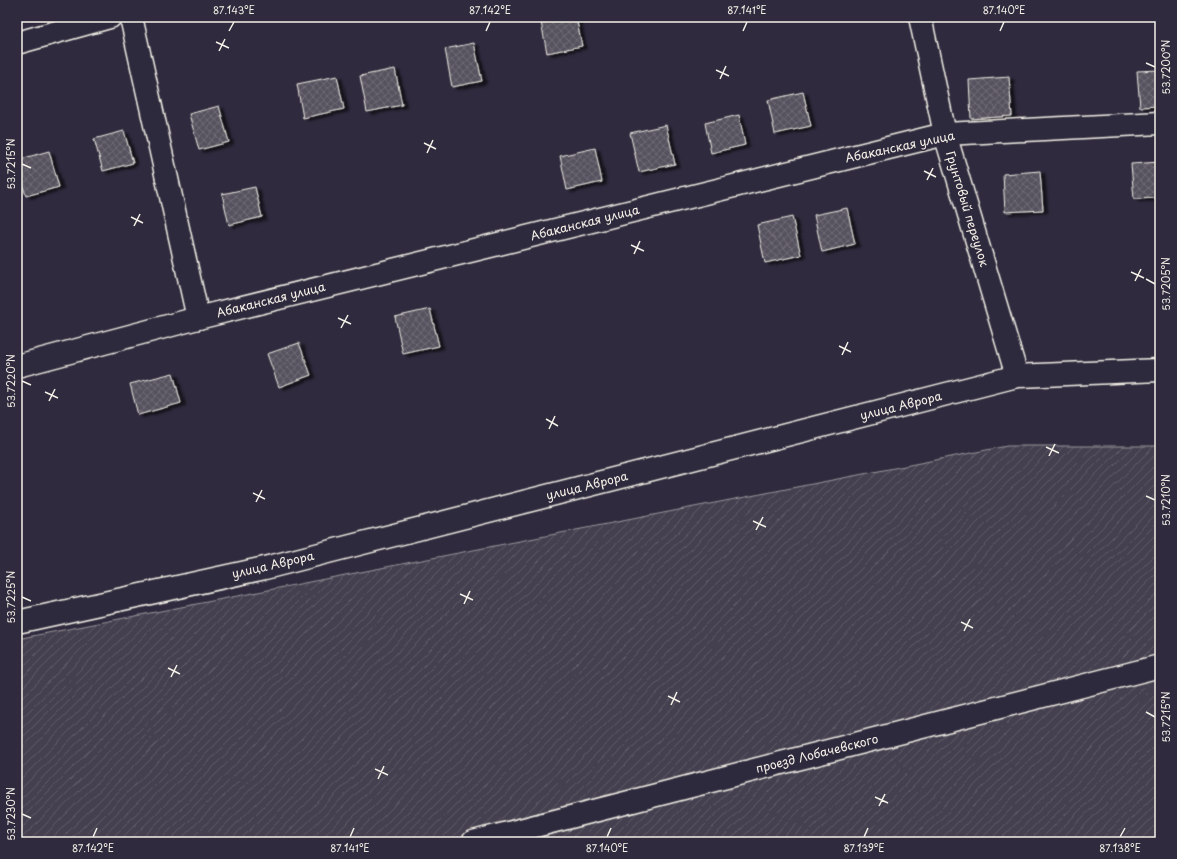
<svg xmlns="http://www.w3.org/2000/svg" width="1177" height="859" font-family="'Playpen Sans',sans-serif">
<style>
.garden{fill:url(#garden-furrows);stroke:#9c989c}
.building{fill:url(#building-cross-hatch);stroke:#f4f1e8;filter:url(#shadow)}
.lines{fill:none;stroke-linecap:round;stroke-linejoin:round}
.minor-casing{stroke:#f4f1e8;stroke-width:25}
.minor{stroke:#2f2a3d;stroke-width:22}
.ticks{fill:none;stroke:#f4f1e8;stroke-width:1.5}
.labels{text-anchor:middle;stroke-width:3;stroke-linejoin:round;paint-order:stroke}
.street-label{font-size:12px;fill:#f4f1e8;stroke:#2f2a3d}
.neatline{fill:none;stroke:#f4f1e8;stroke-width:1.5}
.ticks-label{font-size:10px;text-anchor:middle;fill:#f4f1e8}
</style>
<defs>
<pattern id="garden-furrows" width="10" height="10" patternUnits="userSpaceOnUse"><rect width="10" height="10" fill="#454050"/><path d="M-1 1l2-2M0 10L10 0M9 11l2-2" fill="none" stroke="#605c69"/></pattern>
<pattern id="building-cross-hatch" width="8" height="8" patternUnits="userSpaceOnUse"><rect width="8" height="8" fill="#56525f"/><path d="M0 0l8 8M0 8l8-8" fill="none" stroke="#6f6b76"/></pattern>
<filter id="shadow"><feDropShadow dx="4.5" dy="2.5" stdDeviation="1" flood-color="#0009"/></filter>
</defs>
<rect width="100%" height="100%" fill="#2f2a3d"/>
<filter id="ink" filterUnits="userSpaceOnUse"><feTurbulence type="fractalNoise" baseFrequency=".025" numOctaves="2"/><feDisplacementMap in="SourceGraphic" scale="8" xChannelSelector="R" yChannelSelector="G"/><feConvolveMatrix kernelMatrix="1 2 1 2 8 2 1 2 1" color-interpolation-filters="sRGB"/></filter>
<g filter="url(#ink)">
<path class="garden" d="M1007,446H1160V842H17V639Z"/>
<g class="building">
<path d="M564,17H576L582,46L547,53L541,22Z"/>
<path d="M474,43L482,81L452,87L445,49Z"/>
<path d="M395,69L402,105L367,112L360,76Z"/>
<path d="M1160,70V106L1140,107L1137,71Z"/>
<path d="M337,76L344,109L303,118L297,84Z"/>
<path d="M1009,77L1012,116L971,119L969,80Z"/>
<path d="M803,92L811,126L775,134L768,100Z"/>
<path d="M219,106L229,142L199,150L189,114Z"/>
<path d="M739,115L745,145L711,153L705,123Z"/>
<path d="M666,125L675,164L639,172L630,133Z"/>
<path d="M124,131L133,163L103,171L94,139Z"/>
<path d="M595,148L602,182L567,190L560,156Z"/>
<path d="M49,151L59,187L26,196L17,165V160Z"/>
<path d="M1160,162V198L1134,199L1131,164Z"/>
<path d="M1040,171L1043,210L1005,212L1003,174Z"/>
<path d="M255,187L262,217L229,225L222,194Z"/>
<path d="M847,208L855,244L822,252L814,215Z"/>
<path d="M792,217L801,255L765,263L757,225Z"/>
<path d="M430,309L439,346L403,354L395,317Z"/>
<path d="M299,343L311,375L279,387L267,354Z"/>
<path d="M173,373L181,403L138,415L130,384Z"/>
</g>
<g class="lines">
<defs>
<g id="minor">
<path d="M131,17L198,318"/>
<path d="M920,17L945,134L1017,376"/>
<path d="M17,43L110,17"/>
<path d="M17,366L198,318L945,134L1160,123"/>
<path d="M17,622L265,568L1017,376L1160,370"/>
<path d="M473,842L1160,666"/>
</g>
</defs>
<use href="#minor" class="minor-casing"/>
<use href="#minor" class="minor"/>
</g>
</g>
<path class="ticks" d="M229,31L234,22M486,31L490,22M743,31L747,22M1000,31L1004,22M216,42L229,48M219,51L225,39M1146,63L1155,67M716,70L729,76M720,79L726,66M424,143L436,149M427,153L433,140M22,164L31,168M924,171L936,177M927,180L933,168M131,217L143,223M134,226L140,214M631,245L644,251M634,254L640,241M1131,272L1144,278M1146,279L1155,284M1135,281L1141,269M338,318L351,324M341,328L348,315M839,346L851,352M842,355L848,342M22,381L31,385M45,392L58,398M49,401L55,389M546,419L558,426M549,429L555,416M1046,447L1059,453M1049,456L1055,444M253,493L265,499M1146,496L1155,500M256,502L262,490M753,521L766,527M756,530L763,517M460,594L473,600M22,597L31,601M464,604L470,591M961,622L973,628M964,631L970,619M168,668L180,674M171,677L177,665M668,696L680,702M671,705L677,692M1146,712L1155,717M375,769L388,775M378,779L384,766M875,797L888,803M879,806L885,794M22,814L31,818M93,837L97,828M350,837L354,828M607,837L611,828M864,837L868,828M1120,837L1125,828"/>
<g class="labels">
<g class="street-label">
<text transform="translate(900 147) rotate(-12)" y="4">Абаканская улица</text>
<text transform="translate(967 209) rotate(73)" y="4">Грунтовый переулок</text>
<text transform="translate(585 223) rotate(-14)" y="4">Абаканская улица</text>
<text transform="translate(271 300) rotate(-14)" y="4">Абаканская улица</text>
<text transform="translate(901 406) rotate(-14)" y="4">улица Аврора</text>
<text transform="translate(587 486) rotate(-14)" y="4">улица Аврора</text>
<text transform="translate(273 565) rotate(-13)" y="4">улица Аврора</text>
<text transform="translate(817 754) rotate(-14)" y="4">проезд Лобачевского</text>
</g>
</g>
<rect width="1177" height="859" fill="none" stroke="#2f2a3d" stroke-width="44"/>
<rect x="22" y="22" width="1133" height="815" class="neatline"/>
<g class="ticks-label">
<text x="234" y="14">87.143°E</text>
<text x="490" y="14">87.142°E</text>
<text x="747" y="14">87.141°E</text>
<text x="1004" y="14">87.140°E</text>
<text transform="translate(1166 67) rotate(-90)" y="4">53.7200°N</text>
<text transform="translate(11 164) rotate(-90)" y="4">53.7215°N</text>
<text transform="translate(1166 284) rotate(-90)" y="4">53.7205°N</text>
<text transform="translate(11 381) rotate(-90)" y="4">53.7220°N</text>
<text transform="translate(1166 500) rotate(-90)" y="4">53.7210°N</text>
<text transform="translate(11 597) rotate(-90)" y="4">53.7225°N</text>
<text transform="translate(1166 717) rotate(-90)" y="4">53.7215°N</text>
<text transform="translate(11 814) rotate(-90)" y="4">53.7230°N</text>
<text x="93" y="852">87.142°E</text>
<text x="350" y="852">87.141°E</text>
<text x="607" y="852">87.140°E</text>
<text x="864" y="852">87.139°E</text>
<text x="1120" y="852">87.138°E</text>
</g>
</svg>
